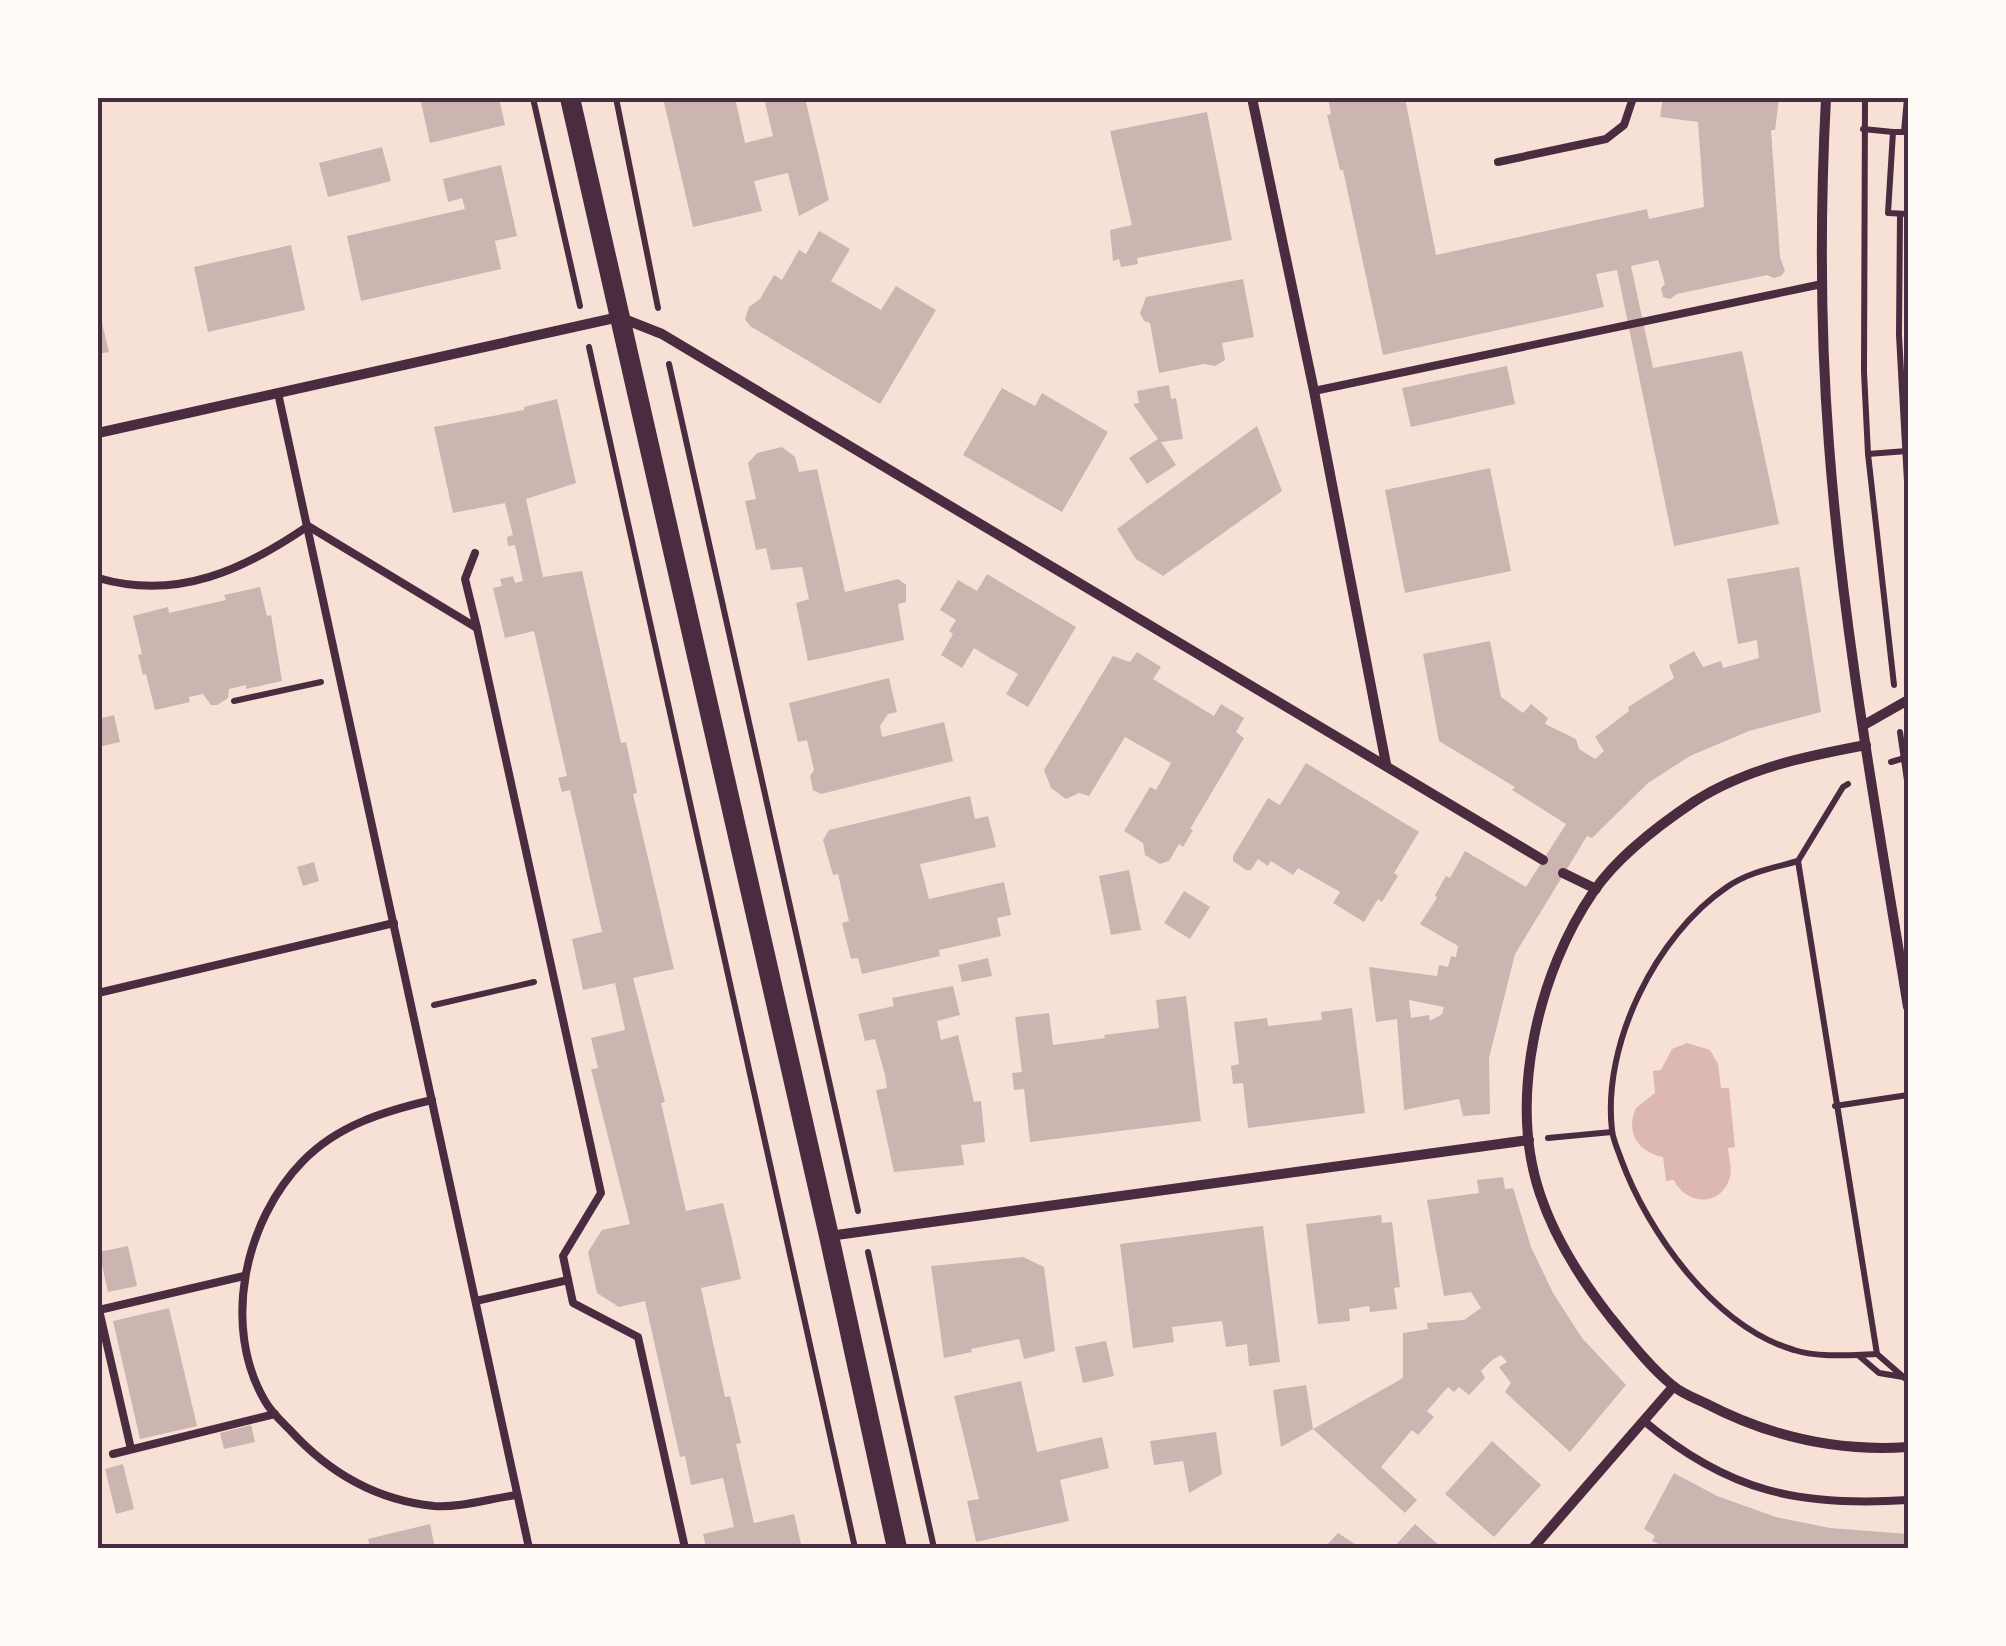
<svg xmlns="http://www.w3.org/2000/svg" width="2006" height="1646" font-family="Overpass,sans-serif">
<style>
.water{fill:#dcb8b0}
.building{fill:#ccb4b1;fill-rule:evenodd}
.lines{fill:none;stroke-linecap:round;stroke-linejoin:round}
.path{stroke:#4a2c40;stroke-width:6}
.service{stroke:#4a2c40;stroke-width:8}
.minor{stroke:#4a2c40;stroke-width:10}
.secondary{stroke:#4a2c40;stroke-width:20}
.neatline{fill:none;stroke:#4a2c40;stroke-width:4}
</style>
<rect width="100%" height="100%" fill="#f7e1d7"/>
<path class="water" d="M1687,1043L1710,1050L1718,1064L1721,1088H1729L1735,1147L1728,1148C1729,1158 1733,1170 1729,1180C1719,1208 1685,1204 1674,1180L1666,1181L1663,1157C1638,1152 1625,1132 1636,1108L1655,1093L1653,1071L1661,1070L1672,1049Z"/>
<g class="building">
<path d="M420,98H499L505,125L430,143Z"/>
<path d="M663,98H735L745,143L773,136L764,98H805L829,200L799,216L788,173L754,181L762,211L693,227Z"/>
<path d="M1328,98H1405L1436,255L1647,209L1649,219L1704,207L1698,122L1660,117L1663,98H1779L1775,130H1771L1780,257L1785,271L1781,276L1774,278L1767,275L1677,294L1670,299L1663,297L1661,288L1665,284L1658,260L1631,266L1653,368L1742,351L1779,524L1674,546L1617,270L1596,274L1604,307L1383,355L1343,170H1340L1327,115L1331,114Z"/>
<path d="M1207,112L1232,240L1137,258L1138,264L1121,267L1119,259L1113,261L1110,230L1132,225L1110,131Z"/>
<path d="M382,147L391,181L328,197L319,163Z"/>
<path d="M501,165L517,236L495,241L501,269L361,301L347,236L465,209L462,198L448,202L443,179Z"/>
<path d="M819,231L850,249L831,281L881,310L896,286L936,310L880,404L750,326L745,319L749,307L760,299L774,275L782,280L799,250L806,254Z"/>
<path d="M291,245L305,310L208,332L194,267Z"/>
<path d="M1243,279L1254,337L1222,343L1225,360L1215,366L1204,364L1159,373L1150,323L1144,321L1140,313L1146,297Z"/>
<path d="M98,307L109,352L98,354Z"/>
<path d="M1507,366L1515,404L1411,427L1402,388Z"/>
<path d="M1169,385L1171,399L1176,398L1183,439L1161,442L1176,465L1147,484L1129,458L1158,439L1133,404L1139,403L1137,391Z"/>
<path d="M1002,388L1035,406L1042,393L1108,432L1062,512L963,455Z"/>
<path d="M557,399L576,483L526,499L543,577L582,571L621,743L626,742L637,793L633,794L674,969L633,978L665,1102L661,1103L686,1211L723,1203L732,1240L741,1279L701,1288L725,1397L730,1396L741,1443L736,1444L754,1523L794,1514L802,1548H706L703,1534L734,1527L723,1478L691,1485L685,1456L680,1457L645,1301L619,1307L597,1293L588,1252L602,1230L630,1224L591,1069L598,1068L591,1038L625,1030L615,983L583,990L572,939L602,932L570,790L562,792L558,778L567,776L534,631L505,638L493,588L502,586L500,579L513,576L515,583L523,581L515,545L508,546L507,537L513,535L505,503L453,513L434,427L524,410V407Z"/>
<path d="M1257,426L1282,491L1163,576L1136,559L1117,529Z"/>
<path d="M782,447L795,457L799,472L817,469L845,592L898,579L906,585V602L898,604L904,640L808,661L796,603L809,599L802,567L771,570L766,548L756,550L745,501L756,499L748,463L757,453Z"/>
<path d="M1490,468L1511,571L1405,593L1385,490Z"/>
<path d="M1799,567L1821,712L1749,731L1690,756L1648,783L1592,838L1587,836L1515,954L1489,1058L1490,1114L1463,1116L1459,1099L1404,1110L1397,1019L1376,1022L1369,967L1437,976L1439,965L1448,967L1451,956L1456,957L1458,946L1420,924L1437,898L1435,895L1446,876L1450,878L1465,851L1526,887L1566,824L1512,790L1515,787L1439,741L1423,654L1490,641L1501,697L1523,713L1531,704L1548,718L1545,724L1576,739L1579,749L1595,759L1604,751L1595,737L1629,711L1628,707L1674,678L1669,665L1694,651L1703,667L1721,661L1723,668L1759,658L1757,640L1738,644L1727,579ZM1409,1000L1444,1007L1442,1014L1430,1021L1429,1015L1411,1018Z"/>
<path d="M987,574L1076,627L1028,707L1006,694L1018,674L990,658L974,648L962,668L941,655L953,634L949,631L956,620L940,610L958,580L977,591Z"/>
<path d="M260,587L267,616L271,615L282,681L246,689V685L229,689L228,698L217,705H211L203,694L189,697L190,702L155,710L146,674L143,675L138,655L142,654L133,616L168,607L169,613L226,600L224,595Z"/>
<path d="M1137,652L1161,667L1153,679L1214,716L1221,704L1244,718L1236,732L1244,738L1190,829L1193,830L1183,847L1179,844L1169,861L1160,864L1145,855L1143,843L1124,831L1150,787L1156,790L1171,763L1125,737L1089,796L1079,793L1066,799L1051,788L1044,770L1113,656L1130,662Z"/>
<path d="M889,678L897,712L888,714L880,726L882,737L944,722L953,761L821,794L813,790L810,776L814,770L807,740L798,742L789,703Z"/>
<path d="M114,715L120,742L98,747V719Z"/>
<path d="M1306,763L1419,832L1394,873L1398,876L1382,902L1378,899L1364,922L1333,903L1340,892L1298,868L1293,875L1271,861L1268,866L1258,859L1251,870H1246L1233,861V856L1268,798L1280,805Z"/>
<path d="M970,796L975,819L988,816L996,847L920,864L929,899L1004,882L1011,915L997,918L1001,936L939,950L940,956L862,974L858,958L851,959L842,923L849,921L838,874L833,875L823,840L829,830Z"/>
<path d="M314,862L319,881L303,886L297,867Z"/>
<path d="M1129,870L1141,930L1111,935L1099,876Z"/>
<path d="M1184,891L1210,907L1190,939L1164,923Z"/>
<path d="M988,958L992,976L962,982L958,965Z"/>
<path d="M953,986L960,1015L937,1021L941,1040L958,1035L974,1102L981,1101L985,1142L961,1145L964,1165L894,1172L876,1090L887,1088L885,1075L875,1039L865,1041L858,1014L894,1006L892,998Z"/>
<path d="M1186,996L1201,1121L1030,1142L1024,1089L1014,1090L1012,1073L1022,1072L1015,1017L1049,1013L1053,1045L1105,1038L1104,1035L1159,1028L1156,1000Z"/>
<path d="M1352,1008L1365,1113L1248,1128L1243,1083L1233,1084L1231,1066L1239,1064L1234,1022L1267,1018L1268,1026L1322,1020L1321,1012Z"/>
<path d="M1503,1177L1505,1189L1513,1188L1531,1247L1553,1293L1582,1338L1626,1385L1570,1452L1505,1392L1511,1383L1499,1367L1507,1362L1501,1355L1492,1360L1481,1371L1485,1378L1469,1395L1459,1387L1454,1392L1448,1387L1427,1411L1434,1417L1418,1435L1412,1430L1381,1467L1417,1500L1405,1513L1313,1429L1403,1378V1333L1428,1329L1427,1323L1464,1320L1481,1308L1471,1292L1444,1296L1427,1200L1479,1193L1477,1180Z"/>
<path d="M1381,1215L1382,1223L1392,1222L1400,1287L1394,1288L1397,1309L1370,1312L1369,1306L1349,1309L1350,1321L1318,1324L1306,1224Z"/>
<path d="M1263,1226L1280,1362L1249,1366L1247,1344L1226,1347L1222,1321L1172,1327L1174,1342L1133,1348L1120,1244Z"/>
<path d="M128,1246L137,1286L108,1292L99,1252Z"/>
<path d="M1023,1257L1044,1267L1055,1351L1024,1359L1019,1339L971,1349L972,1352L944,1358L931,1266Z"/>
<path d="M169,1308L197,1426L140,1439L113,1321Z"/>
<path d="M1106,1341L1114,1376L1083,1383L1075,1347Z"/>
<path d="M1021,1381L1037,1452L1102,1437L1109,1468L1060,1480L1069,1521L976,1542L967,1501L979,1499L954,1396Z"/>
<path d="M1306,1385L1313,1429L1281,1447L1273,1390Z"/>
<path d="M251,1425L255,1442L224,1449L220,1433Z"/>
<path d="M1216,1432L1222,1474L1189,1493L1183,1461L1154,1465L1150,1441Z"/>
<path d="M1492,1441L1541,1485L1494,1537L1445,1494Z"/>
<path d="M123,1464L134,1509L116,1514L105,1469Z"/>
<path d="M1674,1473L1717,1496L1776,1517L1830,1528L1908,1534V1548H1668L1652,1541L1655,1536L1644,1529Z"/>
<path d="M430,1524L435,1548H370L368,1539Z"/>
<path d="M1415,1524L1442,1548H1393Z"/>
<path d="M1338,1533L1361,1548H1324Z"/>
</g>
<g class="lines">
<g class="path">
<path d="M533,98L580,306"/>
<path d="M616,98L658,308"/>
<path d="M1865,98L1864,372L1868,454L1894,685"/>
<path d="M1863,129L1893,132"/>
<path d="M1904,132L1907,98"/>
<path d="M1908,132H1893L1888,213L1908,214"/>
<path d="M1900,214L1899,335L1908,500"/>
<path d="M589,347L855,1548"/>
<path d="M669,364L858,1211"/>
<path d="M1868,454L1907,451"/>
<path d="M234,701L321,682"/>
<path d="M1900,732L1908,787"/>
<path d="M1891,762L1908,757"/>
<path d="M1848,784L1843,787L1798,861C1773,868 1749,872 1727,887C1656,935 1602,1044 1612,1130C1613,1140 1618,1150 1621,1159C1648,1233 1715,1327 1794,1350C1819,1358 1851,1355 1877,1354"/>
<path d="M1798,861L1877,1354L1908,1381"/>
<path d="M434,1005L534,982"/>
<path d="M1835,1106L1908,1095"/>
<path d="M1548,1138L1612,1132"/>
<path d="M868,1252L934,1548"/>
<path d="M1858,1355L1879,1373L1903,1377"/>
</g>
<g class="service">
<path d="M1498,162L1606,139L1624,125L1633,98"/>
<path d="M1314,391L1822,284"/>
<path d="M278,393L529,1548"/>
<path d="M475,553L465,579L477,628"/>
<path d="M98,578C177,601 244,570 308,526L477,628L601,1193L563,1256L573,1303L638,1337L685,1548"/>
<path d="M98,703V706"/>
<path d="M98,993L394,923"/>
<path d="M432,1100C385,1111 338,1125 303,1161C245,1220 221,1326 265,1401C271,1412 281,1421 290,1430C329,1473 375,1500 434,1506C460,1508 492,1498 517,1495"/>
<path d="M476,1301L568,1280"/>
<path d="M1644,1421C1728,1492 1800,1507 1908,1500"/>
<path d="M131,1449L99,1310L244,1276"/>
<path d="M113,1454L275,1414"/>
</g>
<g class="minor">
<path d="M1252,98L1314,391L1386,764"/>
<path d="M1826,98C1820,213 1820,329 1829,445C1843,633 1878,821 1908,1007"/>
<path d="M98,433L619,317L662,334L1543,860"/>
<path d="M1864,725L1908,700"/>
<path d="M1866,745C1807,756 1747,768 1695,801C1659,825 1618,856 1594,891C1538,972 1508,1099 1540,1194C1555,1239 1582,1281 1611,1318C1630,1341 1649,1366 1672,1385C1681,1393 1694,1398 1705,1403C1768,1436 1837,1452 1908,1447"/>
<path d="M1563,873L1596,889"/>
<path d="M829,1236L1529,1140"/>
<path d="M1533,1548L1673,1387"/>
</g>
<path class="secondary" d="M570,98L829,1236L897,1548"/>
</g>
<rect width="2006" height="1646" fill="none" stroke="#fffaf5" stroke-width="200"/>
<rect x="100" y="100" width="1806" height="1446" class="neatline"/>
</svg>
